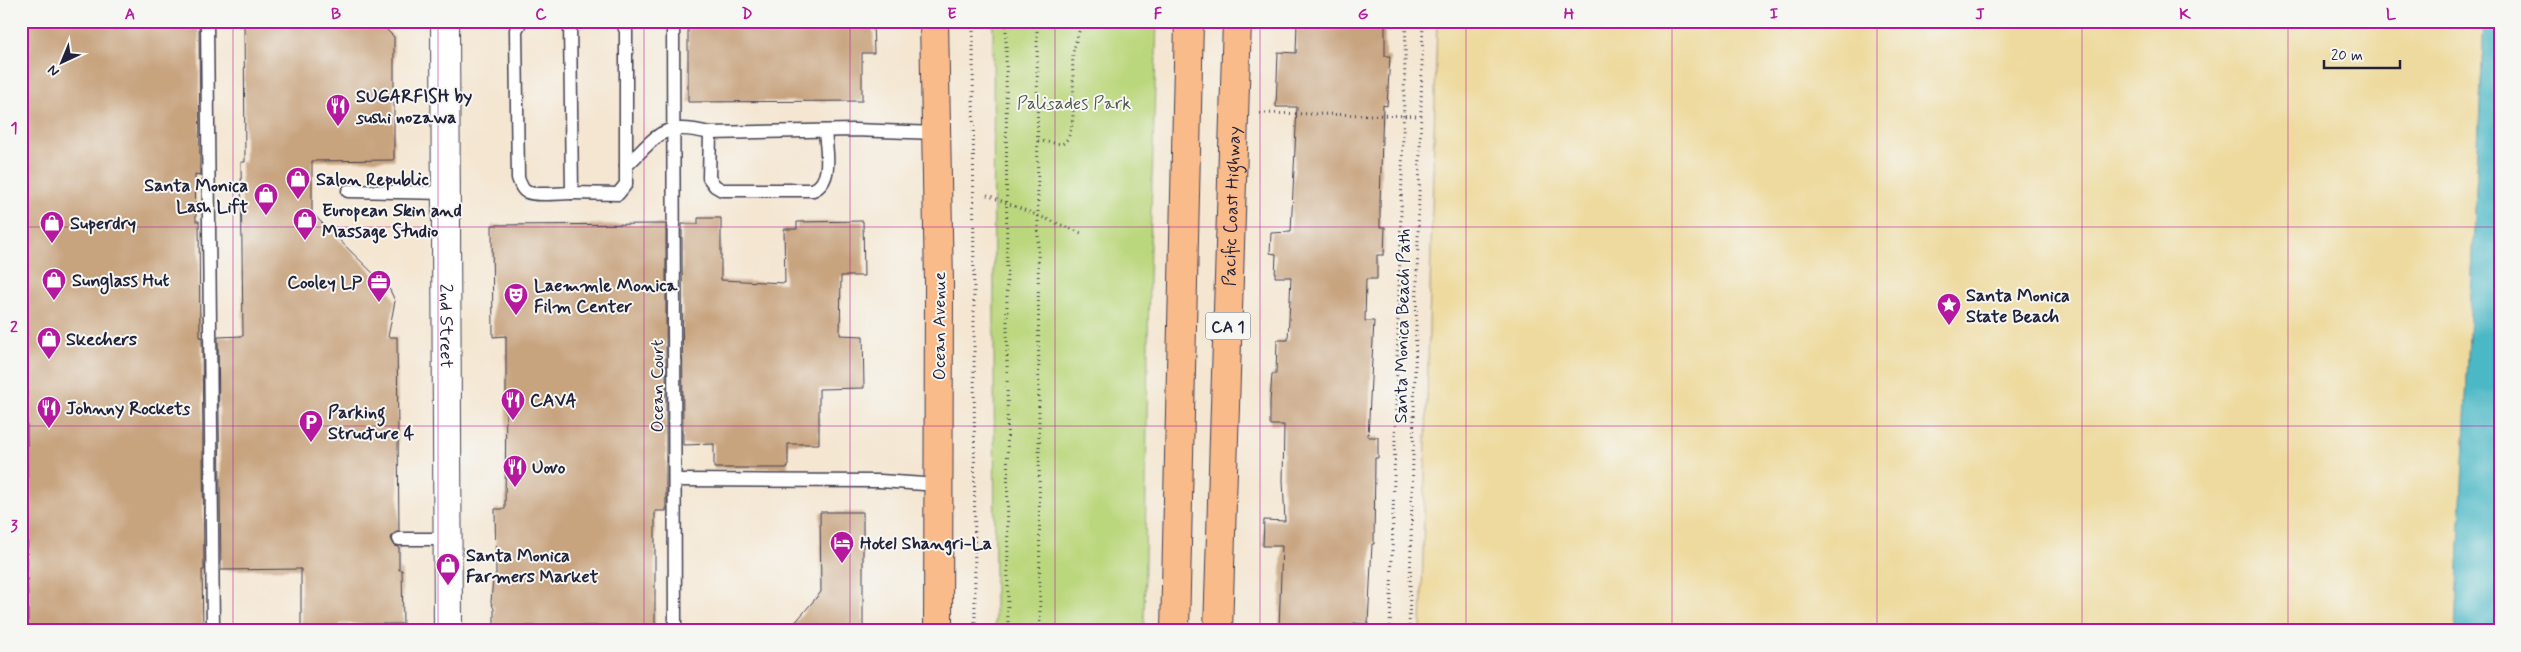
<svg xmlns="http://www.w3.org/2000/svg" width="2521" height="652" font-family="Mynerve,sans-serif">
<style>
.green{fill:#bbd77d;stroke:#6e7c5c}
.sand{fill:#eeda9e;stroke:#887e6c}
.water{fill:#4bb8c6;stroke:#366d80}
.building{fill:#c7a37e}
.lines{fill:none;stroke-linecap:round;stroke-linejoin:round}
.service-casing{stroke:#423f52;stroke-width:15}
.tertiary-casing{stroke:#423f52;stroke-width:30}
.primary-casing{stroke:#423f52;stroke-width:30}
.trunk-casing{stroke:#423f52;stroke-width:30}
.path{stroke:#423f52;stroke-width:3;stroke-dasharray:1 4;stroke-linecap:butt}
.service{stroke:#fff;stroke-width:12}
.tertiary{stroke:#fff;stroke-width:28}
.primary{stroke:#fabb8b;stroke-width:28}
.trunk{stroke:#fabb8b;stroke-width:28}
.grid{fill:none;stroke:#b5179e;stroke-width:1;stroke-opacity:0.55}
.labels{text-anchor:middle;stroke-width:4;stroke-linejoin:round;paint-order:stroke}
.shield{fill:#f6f6f2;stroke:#626272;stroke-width:1}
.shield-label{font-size:16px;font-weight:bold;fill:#22223b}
.poi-label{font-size:18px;font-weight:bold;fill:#22223b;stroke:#f6f6f2;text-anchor:start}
.park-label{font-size:18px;fill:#50584f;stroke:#f6f6f2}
.street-label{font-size:18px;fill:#22223b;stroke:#f6f6f2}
.neatline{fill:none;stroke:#b5179e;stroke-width:2}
.grid-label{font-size:16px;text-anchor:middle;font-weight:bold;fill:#b5179e}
</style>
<rect width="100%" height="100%" fill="#f6f6f2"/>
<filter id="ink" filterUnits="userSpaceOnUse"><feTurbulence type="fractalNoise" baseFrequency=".02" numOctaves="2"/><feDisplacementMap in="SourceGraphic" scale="10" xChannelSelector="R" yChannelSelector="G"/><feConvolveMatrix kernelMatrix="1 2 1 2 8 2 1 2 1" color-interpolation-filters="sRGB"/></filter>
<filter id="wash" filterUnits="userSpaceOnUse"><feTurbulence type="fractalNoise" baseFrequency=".0096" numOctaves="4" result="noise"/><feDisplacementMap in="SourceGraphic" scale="20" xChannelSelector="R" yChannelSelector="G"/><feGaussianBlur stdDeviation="1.12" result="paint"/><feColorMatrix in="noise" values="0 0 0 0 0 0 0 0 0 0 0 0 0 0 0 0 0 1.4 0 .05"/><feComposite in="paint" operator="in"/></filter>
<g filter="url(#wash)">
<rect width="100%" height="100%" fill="#f4e6d1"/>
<path class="green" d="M993,21H1157L1149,279L1144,631H995Z"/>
<path class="sand" d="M1437,21H2484L2455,631H1421Z"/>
<path class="water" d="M2484,21H2500V631H2455Z"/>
<g id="blocks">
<g class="building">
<path d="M21,21H199L200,175L195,174L196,221H199L200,337H202L204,570H202L203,631H28L26,221H23L22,174H24L26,58H21Z"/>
<path d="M244,21H378L394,37V160L312,161V213L390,290L395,301L388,337H397L399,531L392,535L391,539L395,546L399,547V570H402L403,624H340V631H301V569L221,570L218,337L243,336L241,162H245Z"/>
<path d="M688,21H873L874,53H862V101L688,102Z"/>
<path d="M1297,21H1385V56H1390L1387,106L1383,105L1380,202V227H1385L1384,255H1377V279H1366L1365,321H1374L1368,437H1378V458H1375L1374,544H1372L1368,624L1354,623L1351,628H1279L1282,546H1263L1264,520L1285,521L1283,480L1284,425H1270V402L1272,374H1276L1277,340H1288L1291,277H1275L1276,254L1270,253L1271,233L1291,232L1297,107H1276L1278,52L1296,53Z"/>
<path d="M698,218H721V280L785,283L784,229H797V222L863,221L864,276H841L840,335L863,336L864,388L819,389V444H788V468H714V444L683,445L682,224H698Z"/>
<path d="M666,224V511H655V626H494V609L491,602L493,577L496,574L495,509H505L506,393V336L493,337L492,225Z"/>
<path d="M820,512H863V631H788L821,592Z"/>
</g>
</g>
</g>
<g filter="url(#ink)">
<use href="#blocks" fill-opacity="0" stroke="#423f52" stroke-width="1"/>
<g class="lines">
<defs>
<g id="service">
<path d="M207,21L213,631"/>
<path d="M521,21L516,30L518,178C520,183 522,190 527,192C535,196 562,193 572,193L570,21"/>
<path d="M673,21L675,631"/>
<path d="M710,133L709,178L715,186L722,190H813C834,181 826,149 825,131"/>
<path d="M626,166C659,135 661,121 710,133L854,130L936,133"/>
<path d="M348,191L446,193"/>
<path d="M572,193L618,194L626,184V31L622,22L619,21"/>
<path d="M675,480L880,481L939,485"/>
<path d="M399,539H448"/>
</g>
<g id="tertiary">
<path id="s1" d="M445,21L448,631"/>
</g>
<path id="primary" d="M934,21L939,284L938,631"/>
<g id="trunk">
<path d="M1175,631L1189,21"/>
<path id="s2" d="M1218,631L1237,21"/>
</g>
</defs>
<use href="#service" class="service-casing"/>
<use href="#tertiary" class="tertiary-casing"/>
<use href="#primary" class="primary-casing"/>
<use href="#trunk" class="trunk-casing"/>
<g class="path">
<path d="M973,21L975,631"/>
<path d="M1006,21L1008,631"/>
<path d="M1037,21L1040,631"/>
<path d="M1260,113L1420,116"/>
<path d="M1038,141L1062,144C1080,135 1071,74 1073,55C1074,43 1080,33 1081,21"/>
<path d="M987,195L1081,233"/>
<path d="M1390,631L1406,21"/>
<path d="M1409,631L1423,21"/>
</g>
<use href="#service" class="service"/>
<use href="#tertiary" class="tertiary"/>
<use href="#primary" class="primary"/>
<use href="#trunk" class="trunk"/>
</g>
</g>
<path class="grid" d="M233,21V631M438,21V631M644,21V631M850,21V631M1055,21V631M1260,21V631M1466,21V631M1672,21V631M1877,21V631M2082,21V631M2288,21V631M21,227H2500M21,426H2500"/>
<defs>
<symbol id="restaurant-pin" viewBox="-11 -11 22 30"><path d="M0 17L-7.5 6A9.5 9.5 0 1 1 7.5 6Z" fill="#b5179e" stroke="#f6f6f2"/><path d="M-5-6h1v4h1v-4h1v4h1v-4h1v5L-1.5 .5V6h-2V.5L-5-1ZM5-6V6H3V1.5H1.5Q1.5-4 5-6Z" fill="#fff"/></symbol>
<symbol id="shop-pin" viewBox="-11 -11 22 30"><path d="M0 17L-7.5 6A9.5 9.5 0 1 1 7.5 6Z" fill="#b5179e" stroke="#f6f6f2"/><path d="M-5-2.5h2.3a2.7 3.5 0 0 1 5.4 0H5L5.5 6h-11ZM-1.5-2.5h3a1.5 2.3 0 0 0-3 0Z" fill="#fff"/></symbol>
<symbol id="office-pin" viewBox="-11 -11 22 30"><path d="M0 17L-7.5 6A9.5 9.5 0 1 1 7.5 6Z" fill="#b5179e" stroke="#f6f6f2"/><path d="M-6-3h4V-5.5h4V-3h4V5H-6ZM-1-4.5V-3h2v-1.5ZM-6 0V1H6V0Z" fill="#fff"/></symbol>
<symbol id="theatre-pin" viewBox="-11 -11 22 30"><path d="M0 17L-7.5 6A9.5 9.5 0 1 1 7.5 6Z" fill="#b5179e" stroke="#f6f6f2"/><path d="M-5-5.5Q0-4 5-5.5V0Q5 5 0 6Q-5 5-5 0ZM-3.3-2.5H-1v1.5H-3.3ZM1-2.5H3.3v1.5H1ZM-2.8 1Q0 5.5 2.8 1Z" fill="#fff"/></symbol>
<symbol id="sight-pin" viewBox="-11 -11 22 30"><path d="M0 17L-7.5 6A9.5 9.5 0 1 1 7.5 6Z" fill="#b5179e" stroke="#f6f6f2"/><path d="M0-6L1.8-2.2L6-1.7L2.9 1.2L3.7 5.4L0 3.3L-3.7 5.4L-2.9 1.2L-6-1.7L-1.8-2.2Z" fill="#fff"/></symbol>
<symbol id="parking-pin" viewBox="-11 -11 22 30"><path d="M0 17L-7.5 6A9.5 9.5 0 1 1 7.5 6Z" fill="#b5179e" stroke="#f6f6f2"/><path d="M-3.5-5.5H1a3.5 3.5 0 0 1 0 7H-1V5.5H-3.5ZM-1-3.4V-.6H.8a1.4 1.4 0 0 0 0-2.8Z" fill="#fff"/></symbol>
<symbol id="hotel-pin" viewBox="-11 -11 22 30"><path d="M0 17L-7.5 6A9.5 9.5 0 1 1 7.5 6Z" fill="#b5179e" stroke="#f6f6f2"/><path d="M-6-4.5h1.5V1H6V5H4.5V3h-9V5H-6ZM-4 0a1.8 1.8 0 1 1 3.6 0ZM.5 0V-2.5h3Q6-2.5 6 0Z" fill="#fff"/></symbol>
</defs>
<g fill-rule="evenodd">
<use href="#restaurant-pin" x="324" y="92" width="28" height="38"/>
<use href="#shop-pin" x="284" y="165" width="28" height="38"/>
<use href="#shop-pin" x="252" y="181" width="28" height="38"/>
<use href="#shop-pin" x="291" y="206" width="28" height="38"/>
<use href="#shop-pin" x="38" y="209" width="28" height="38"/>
<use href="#shop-pin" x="40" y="266" width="28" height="38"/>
<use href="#office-pin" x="365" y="268" width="28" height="38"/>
<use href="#theatre-pin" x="502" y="281" width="28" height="38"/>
<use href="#sight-pin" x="1935" y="291" width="28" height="38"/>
<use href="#shop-pin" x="35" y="325" width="28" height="38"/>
<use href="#restaurant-pin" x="499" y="386" width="28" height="38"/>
<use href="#restaurant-pin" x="35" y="394" width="28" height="38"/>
<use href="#parking-pin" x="297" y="408" width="28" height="38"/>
<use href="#restaurant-pin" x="501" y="453" width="28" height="38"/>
<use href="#hotel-pin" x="828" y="529" width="28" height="38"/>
<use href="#shop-pin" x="434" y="551" width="28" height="38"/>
</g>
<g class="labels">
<rect class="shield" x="1205.5" y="312.5" width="45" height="27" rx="4"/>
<g class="shield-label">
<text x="1228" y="332">CA 1</text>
</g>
<g class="poi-label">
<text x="356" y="102">SUGARFISH by<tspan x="356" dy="21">sushi nozawa</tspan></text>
<text x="316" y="185">Salon Republic</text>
<text x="248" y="191" text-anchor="end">Santa Monica<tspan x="248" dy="21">Lash Lift</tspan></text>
<text x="322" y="216">European Skin and<tspan x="322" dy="21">Massage Studio</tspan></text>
<text x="70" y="229">Superdry</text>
<text x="72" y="286">Sunglass Hut</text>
<text x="362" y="288" text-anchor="end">Cooley LP</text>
<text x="534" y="291">Laemmle Monica<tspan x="534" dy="21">Film Center</tspan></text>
<text x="1966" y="301">Santa Monica<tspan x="1966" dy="21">State Beach</tspan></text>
<text x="66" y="345">Skechers</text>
<text x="530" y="406">CAVA</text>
<text x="66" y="414">Johnny Rockets</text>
<text x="328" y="418">Parking<tspan x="328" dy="21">Structure 4</tspan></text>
<text x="532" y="473">Uovo</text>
<text x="860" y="549">Hotel Shangri-La</text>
<text x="466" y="561">Santa Monica<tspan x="466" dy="21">Farmers Market</tspan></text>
</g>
<g class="park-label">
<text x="1074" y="109">Palisades Park</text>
</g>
<g class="street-label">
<text dy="6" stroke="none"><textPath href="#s2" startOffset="425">Pacific Coast Highway</textPath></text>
<text dy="6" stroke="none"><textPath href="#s1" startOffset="305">2nd Street</textPath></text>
<text transform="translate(939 326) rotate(-90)" y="6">Ocean Avenue</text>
<text transform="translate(1402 326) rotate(-89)" y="6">Santa Monica Beach Path</text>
<text transform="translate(657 386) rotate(-90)" y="6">Ocean Court</text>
</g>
</g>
<rect width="2521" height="652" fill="none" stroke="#f6f6f2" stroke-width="55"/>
<g transform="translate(62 62) rotate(224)" stroke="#f6f6f2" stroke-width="4" paint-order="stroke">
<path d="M0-4L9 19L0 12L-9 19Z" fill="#22223b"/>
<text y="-8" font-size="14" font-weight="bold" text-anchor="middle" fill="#22223b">N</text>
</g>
<path d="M2324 60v8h76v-8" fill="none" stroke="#22223b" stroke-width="2.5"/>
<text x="2331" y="60" font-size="15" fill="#22223b" stroke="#f6f6f2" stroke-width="4" paint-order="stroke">20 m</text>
<rect x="28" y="28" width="2466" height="596" class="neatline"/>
<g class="grid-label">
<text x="130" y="19">A</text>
<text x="336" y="19">B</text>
<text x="541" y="19">C</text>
<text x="747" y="19">D</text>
<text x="952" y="19">E</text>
<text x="1158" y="19">F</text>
<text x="1363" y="19">G</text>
<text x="1569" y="19">H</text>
<text x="1774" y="19">I</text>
<text x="1980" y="19">J</text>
<text x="2185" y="19">K</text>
<text x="2391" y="19">L</text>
<text x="14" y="133">1</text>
<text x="14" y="332">2</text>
<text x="14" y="531">3</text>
</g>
</svg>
